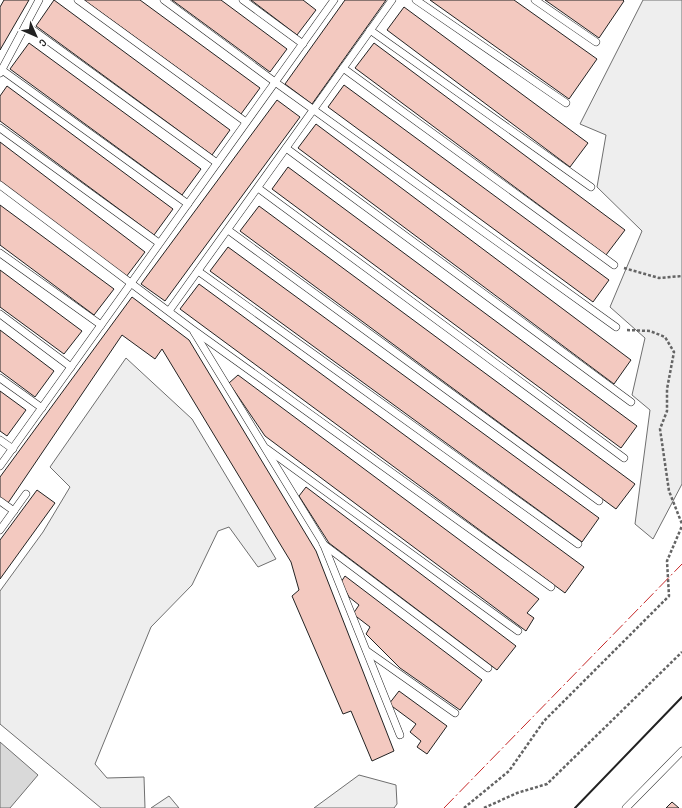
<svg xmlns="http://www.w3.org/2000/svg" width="682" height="808" font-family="'Sofia Sans Condensed',sans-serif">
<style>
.green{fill:#eee;stroke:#6f6f6f}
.water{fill:#d9d9d9;stroke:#6f6f6f}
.building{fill:#f3c9c0;stroke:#222}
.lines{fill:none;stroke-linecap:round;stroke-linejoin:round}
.lane-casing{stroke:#222;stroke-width:8}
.path{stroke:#646464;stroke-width:2.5;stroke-dasharray:3 2;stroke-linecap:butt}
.lane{stroke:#fff;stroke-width:7}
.wall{stroke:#222;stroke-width:2}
.power{stroke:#c62828;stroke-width:1;stroke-dasharray:14 3 2 3;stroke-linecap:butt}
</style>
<rect width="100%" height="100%" fill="#fff"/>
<g class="green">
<path d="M643,0H682V484L653,539L635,524L650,410L632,395L645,338L610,307L642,231L597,187L606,135L580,124Z"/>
<path d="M126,358L192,419L276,559L258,567L229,527L218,531L192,585L151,627L95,764L107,778L144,777L145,808H101L0,724V591L43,532L70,487L50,467Z"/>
<path d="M359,775L396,785L397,804L394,808H314Z"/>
<path d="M169,796L179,808H151Z"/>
</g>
<path class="water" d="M0,742L38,775L10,808H0Z"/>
<g class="building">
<path d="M4,0H29L0,50V7Z"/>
<path d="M54,0L230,130L212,155L36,26Z"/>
<path d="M84,0H140L260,88L241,114Z"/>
<path d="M172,0H221L287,49L270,72Z"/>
<path d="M251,0H303L316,10L297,35Z"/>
<path d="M345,0H386L312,104L285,84Z"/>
<path d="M430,0H514L597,59L569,99Z"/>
<path d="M545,0H623L624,1L599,38Z"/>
<path d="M404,7L588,143L570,167L387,30Z"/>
<path d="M29,43L201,169L182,195L10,69Z"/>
<path d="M374,43L625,230L606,255L355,68Z"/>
<path d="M344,85L609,280L593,302L328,107Z"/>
<path d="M7,86L173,209L154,235L0,121V96Z"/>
<path d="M277,100L300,117L165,301L141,284Z"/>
<path d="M316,124L631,360L614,384L298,148Z"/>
<path d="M0,142L145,252L126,277L0,182Z"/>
<path d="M288,167L637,426L621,448L272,189Z"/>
<path d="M0,205L114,289L94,315L0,245Z"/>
<path d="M259,206L635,484L616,509L240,231Z"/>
<path d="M228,247L599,518L582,542L210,271Z"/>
<path d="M0,270L82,331L64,354L0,307Z"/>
<path d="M199,284L584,567L565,593L180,309Z"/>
<path d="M132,297L189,340L316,551L394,751L372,761L351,711L343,714L292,596L299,590L291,562L162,349L155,359L122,335L8,503L0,498V477Z"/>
<path d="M0,330L54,371L35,397L0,371Z"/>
<path d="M238,375L539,599L527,613L534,618L526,631L265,436L229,383Z"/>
<path d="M0,391L26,410L7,436L0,431Z"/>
<path d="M306,487L516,646L497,670L329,543L299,496Z"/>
<path d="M37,490L55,503L0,579V540Z"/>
<path d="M345,576L482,680L460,710L400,668L366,634L370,627L353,614L359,605L349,597L341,582Z"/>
<path d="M399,691L447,726L427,754L417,747L421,741L410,732L416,724L389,704Z"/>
<path d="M672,802L679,808H666Z"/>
</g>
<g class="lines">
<defs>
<g id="lane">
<path d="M78,0L246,122"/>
<path d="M164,0L275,82L616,327"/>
<path d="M243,0L303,44"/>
<path d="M416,0L566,103"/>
<path d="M535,0L596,42"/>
<path d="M26,25L217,163"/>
<path d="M370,30L591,187"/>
<path d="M343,68L614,265"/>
<path d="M2,70L188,204"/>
<path d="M0,73L39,0"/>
<path d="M0,128L159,243"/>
<path d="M286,148L631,402"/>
<path d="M0,185L192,329L551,587"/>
<path d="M258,188L624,458"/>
<path d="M228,230L599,501"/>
<path d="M0,253L101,325"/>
<path d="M198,271L578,544"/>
<path d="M169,311L392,0"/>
<path d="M0,314L71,367"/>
<path d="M194,332L323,543L400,735"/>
<path d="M0,378L42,408"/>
<path d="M0,440L13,449"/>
<path d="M267,449L518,631"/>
<path d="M0,466L334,0"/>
<path d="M0,501L14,511"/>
<path d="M0,530L26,494"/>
<path d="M323,544L488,668"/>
<path d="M367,651L455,713"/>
<path d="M626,808L682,751"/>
</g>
</defs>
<use href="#lane" class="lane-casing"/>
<g class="path">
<path d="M624,268L659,278L682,276"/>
<path d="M627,330L650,331L665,337L674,352L667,389V411L660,429L669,491L682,524"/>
<path d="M464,808L509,771L544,721L669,596L667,561L682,526"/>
<path d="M484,808L517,793L547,784L682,652"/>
</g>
<use href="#lane" class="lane"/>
<path class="wall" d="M575,808L682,697"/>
<path class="power" d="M444,808L682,564"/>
</g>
<g transform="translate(36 36) rotate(135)" stroke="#ffffff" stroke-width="3" paint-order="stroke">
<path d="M0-3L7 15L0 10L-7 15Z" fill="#222222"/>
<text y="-6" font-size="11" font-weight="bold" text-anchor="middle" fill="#222222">С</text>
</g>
</svg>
